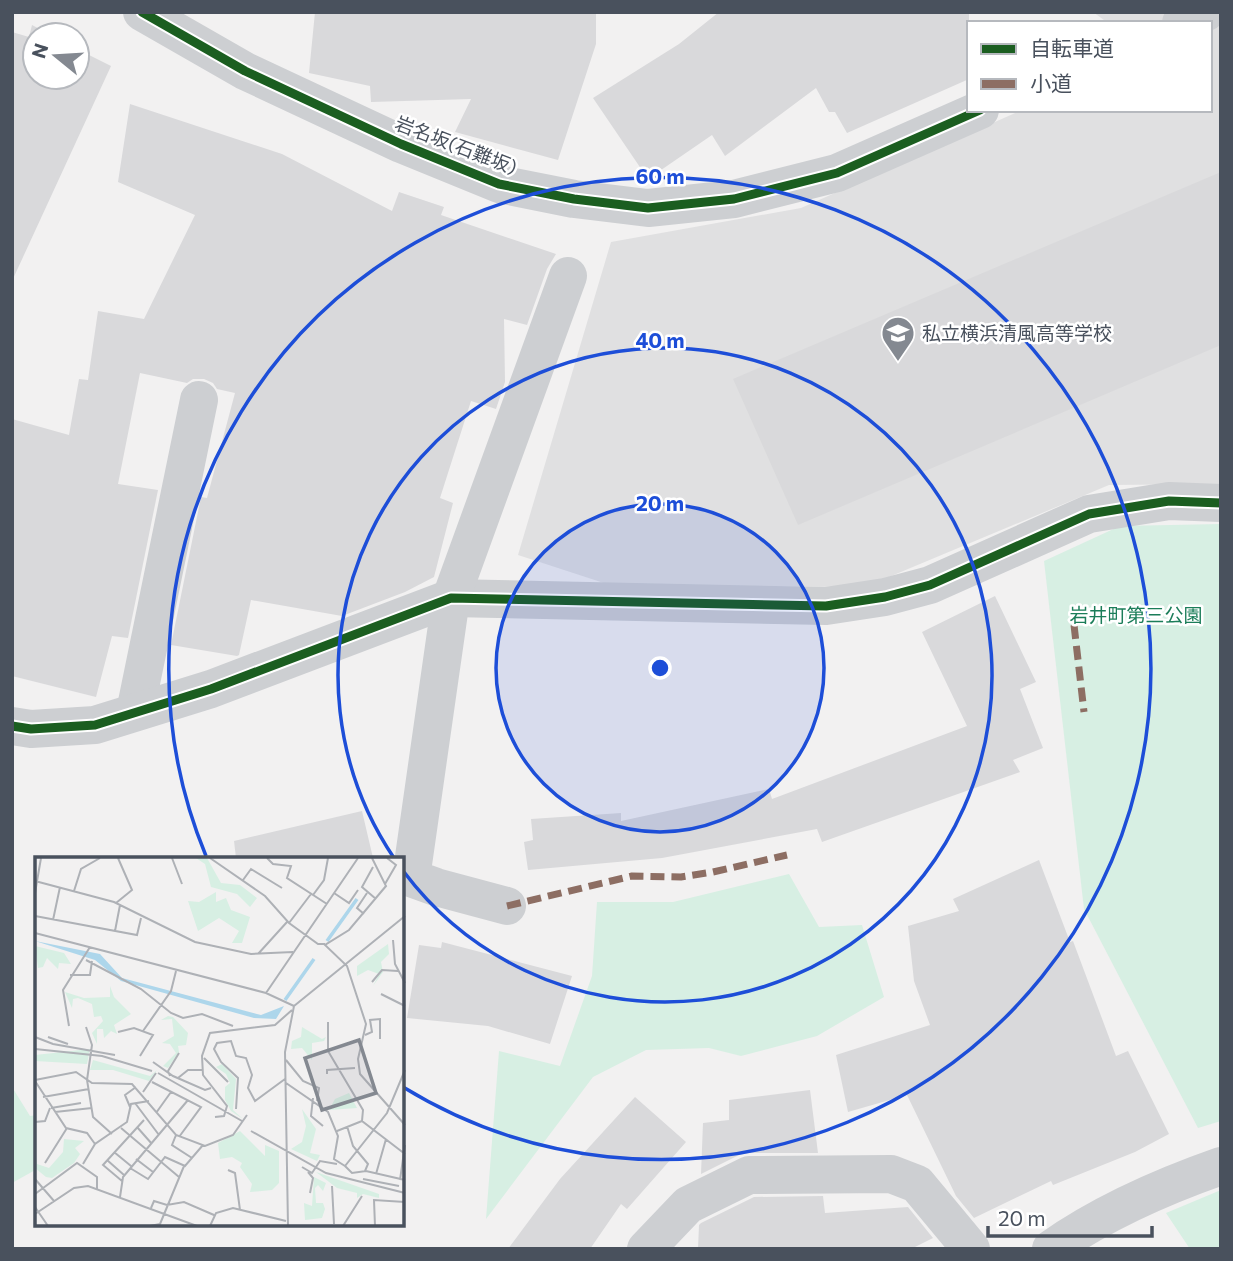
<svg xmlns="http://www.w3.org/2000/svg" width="1233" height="1261" font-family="Commissioner,'Noto Sans JP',sans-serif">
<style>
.education{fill:#e0e0e1}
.green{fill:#d7efe3}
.building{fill:#d9d9db}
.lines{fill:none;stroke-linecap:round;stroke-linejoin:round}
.minor{stroke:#cdcfd2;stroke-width:38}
.quiet{stroke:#8d6e63;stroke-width:7;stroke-dasharray:14 7;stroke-linecap:butt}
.cycleway-casing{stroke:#fff;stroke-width:13}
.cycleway{stroke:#1b5e20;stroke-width:9}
.ring{fill:none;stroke:#1d4ed8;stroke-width:3.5}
.labels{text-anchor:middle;stroke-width:5;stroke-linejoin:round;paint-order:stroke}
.street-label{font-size:19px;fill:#49515d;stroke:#fff}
.poi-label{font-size:19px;fill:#49515d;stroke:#fff;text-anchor:start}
.park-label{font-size:19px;fill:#1b7d59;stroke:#fff}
.inset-river{fill:none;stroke:#add6eb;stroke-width:3.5}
.inset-road{fill:none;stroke:#aeb1b6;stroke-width:2}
.view{fill:#848991;fill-opacity:0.15;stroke:#848991;stroke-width:3.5}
.inset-edge{fill:none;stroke:#49515d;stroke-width:3.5}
.centre{fill:#1d4ed8;stroke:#fff;stroke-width:3.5}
.ring-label{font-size:21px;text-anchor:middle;font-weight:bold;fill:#1d4ed8;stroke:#fff;stroke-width:5;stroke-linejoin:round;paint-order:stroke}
</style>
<rect width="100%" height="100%" fill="#f2f1f1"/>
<path class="education" d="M1093,12H1221V484L1109,485L865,587L613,586L518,555L611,242L801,208L1022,110H1210V23H1108Z"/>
<g class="green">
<path d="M1221,524V1121L1198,1128L1084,909L1044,561L1120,526Z"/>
<path d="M789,874L819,927L862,925L884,997L817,1036L741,1056L709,1048L646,1050L593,1077L486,1219L499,1051L560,1066L592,976L597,902H673Z"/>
<path d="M12,1087L30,1116L37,1115V1169L12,1183Z"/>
<path d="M1221,1190V1249H1190L1166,1213Z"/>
</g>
<g class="building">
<path d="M315,12H596V44L558,160L455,132L471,99L371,102L370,86L309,73Z"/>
<path d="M719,12H969V79L847,133L835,112H829L816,88L725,156L712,135L648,179L593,98L679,44Z"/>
<path d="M32,25L51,35H35V77H77V49L111,66L12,281V32L29,37Z"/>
<path d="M130,104L282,154L392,211L399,192L444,207L441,215L556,254L547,269L527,325L504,319L505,382L496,409L471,401L440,498L453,503L434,577L405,592L342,616L251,600L239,655L237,656L171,645L201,497L207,498L235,393L217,389L213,383L204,379H193L187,383L140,373L118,484L158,490L128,638L112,636L96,697L12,676V419L69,435L79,379L88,380L98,311L144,319L195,215L118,182Z"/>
<path d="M1221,172V345L798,525L733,379Z"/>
<path d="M995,596L1036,682L1020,689L1043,748L1013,760L1020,772L822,842L817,829L662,858L528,870L524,842L533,840L531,819L621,813V821L769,789L772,799L967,726L922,632Z"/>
<path d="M362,811L373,858H236L234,841Z"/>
<path d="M1039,860L1070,942L1073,941L1116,1056L1128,1051L1169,1134L1135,1152L1053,1185L1051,1181L974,1218L956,1196L907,1095L848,1112L836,1055L930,1025L914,981L908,926L959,911L953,899Z"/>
<path d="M442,942L572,976L550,1044L488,1026L407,1018L419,945L441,948Z"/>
<path d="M810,1090L818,1153H748L739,1155L701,1174L703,1123L729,1120V1100Z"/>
<path d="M635,1097L686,1142L627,1209L621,1204L590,1249H508L560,1179Z"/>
<path d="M823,1196L825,1213L908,1207L933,1238L911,1249H698L699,1225L701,1223L754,1197Z"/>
</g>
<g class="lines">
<g class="minor">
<path d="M142,12L245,71L401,144L499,184L574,199L648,208L734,199L837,173L980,110"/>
<path d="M1181,23L1206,12"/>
<path d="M135,712L199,400"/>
<path d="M12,726L31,729L95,725L211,689L451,598L826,606L885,597L930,585L1089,514L1169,501L1221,503"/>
<path d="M507,906L436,887L411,878L451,598L568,276"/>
<path d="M646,1249L688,1205L749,1175L891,1174L917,1184L971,1249"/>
<path d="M1051,1249C1102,1213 1161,1187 1221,1166"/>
</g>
<g class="quiet">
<path d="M1074,625L1084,712"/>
<path d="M507,906L632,876L681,877L713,872L787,855"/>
</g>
<defs>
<g id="cycleway">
<path d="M142,12L245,71L401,144L499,184L574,199L648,208L734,199L837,173L980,110"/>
<path d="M12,726L31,729L95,725L211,689L451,598L826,606L885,597L930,585L1089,514L1169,501L1221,503"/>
</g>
</defs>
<use href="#cycleway" class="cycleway-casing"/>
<use href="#cycleway" class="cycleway"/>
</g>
<circle cx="660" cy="668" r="164" fill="#1d4ed8" fill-opacity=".12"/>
<g class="ring">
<circle cx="660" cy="668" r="164"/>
<path d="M394 858A327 327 0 1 1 404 872"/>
<path d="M206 856A491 491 0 1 1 403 1087"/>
</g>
<defs>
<symbol id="school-pin" viewBox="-11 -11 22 30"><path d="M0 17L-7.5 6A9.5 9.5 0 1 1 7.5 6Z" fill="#848991" stroke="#fff"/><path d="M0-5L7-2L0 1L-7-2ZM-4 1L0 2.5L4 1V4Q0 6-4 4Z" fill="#fff"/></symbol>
</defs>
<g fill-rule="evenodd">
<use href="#school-pin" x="879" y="314" width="38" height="52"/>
</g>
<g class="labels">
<g class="street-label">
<text transform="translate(456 145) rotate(21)" y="7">岩名坂(石難坂)</text>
</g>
<g class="poi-label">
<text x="922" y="340">私立横浜清風高等学校</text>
</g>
<g class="park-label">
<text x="1136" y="622">岩井町第三公園</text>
</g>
</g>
<g transform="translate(35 857)">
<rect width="369" height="369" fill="#f2f1f1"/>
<path d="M161,1H172L186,26L205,28L222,41L215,50L202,37L176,30L170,7ZM181,35V45L191,41L196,53L215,60L207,86H197L204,74L184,61L163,74L153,44L164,45ZM353,87L354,97L346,105L348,115L338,129L344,117L333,113L322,119V109ZM0,89L29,96L36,107L24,106L23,112L12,101L8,110L3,111ZM75,129L79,140L96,157L79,168L82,177L76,174L69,181L68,172H62V187L57,176L68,164L66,159L59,160L57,147L43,141L38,142L37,151L30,135L49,141L75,140ZM133,159L138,160L153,176L151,188L143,189L144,195L133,211L128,209L141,196L135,187L127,186L139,179L137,162L126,163ZM267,170L287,182L291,180L289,184L277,186V203L267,191L256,192L257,184L266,180ZM55,192L52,207L0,204V198ZM58,203L115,219L122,213L114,224L78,213H55ZM187,207L201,222L198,253L208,262L196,254L190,243V230L195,226L191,217L181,210ZM314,236L322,251L294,253L300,242ZM267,252L281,272L275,296L285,298L282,304L256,292L267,285L271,269ZM205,274L230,299V288L244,294V326L237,333L215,335L217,327L205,310L207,306L197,300L185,302L183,286ZM29,282L49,284L40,291L45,297L39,306L17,321L11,320L0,311V294L2,307L14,311L28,295ZM281,315L344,337V341L328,337L322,341V336L302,331ZM279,320L291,326L288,334L283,328L280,331L281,346H288L290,352L287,361L270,363L269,346L277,349Z" fill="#d7efe3"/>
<path d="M0,84L65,97L87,121L181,146L226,158L249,149L241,162L219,161L86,124L60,103Z" fill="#add6eb"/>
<path class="inset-river" d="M292,84L322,42M250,143L279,102"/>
<path class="inset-road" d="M137,1L147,27M175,1L230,39L254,66L283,87H290M232,1L238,7L256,9L252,21L292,47M337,1L351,29L314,73L290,88L312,109L331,167L323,202L325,217L370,268M338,10L327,30L341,42M208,23L216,12L247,31M0,24L79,45L160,85L216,97L258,95M350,27L361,8L352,1M39,34L46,12L65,1M0,36L6,1M299,36L314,46L323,33M278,38L289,23L293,1M81,46L97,33L83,1M329,57L322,51L332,36M0,59L102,78L106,61M18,63L25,30M254,66L276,37M80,74L85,48M0,76L231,136L259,149M358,83L360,107L370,126M223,97L252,65M51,103L106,132L136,156L148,161L167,157L198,169M35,118H55L57,104M337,125L347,113L363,114M231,136L323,1M346,137L370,149M259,149L370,59M293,165V194L328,253L327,264L370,297M34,169L28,133L55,90M51,170L57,188L52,223L58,260L77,277M108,174L136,134L141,114M83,175L99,171L118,178L105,199M330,178L337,175L335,163L345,162V182M0,180L18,187L80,198M13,180L33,187M0,192L67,199L117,214M169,201L193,225M251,203L268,224L284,231L282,244M118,205L138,219L170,233L176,231M123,216L207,264M292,217V213L320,211M135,219L133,214L144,196M143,221L153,213H167M0,223L41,215L57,226L97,227L141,278L170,289L198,278L212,258M0,224L31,271L52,276L60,287M117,225L166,250L144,280M251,226L293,255L303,279L299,302L310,309L352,256L370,213M108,235L121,216M8,240L54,232M278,241L276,259L288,269M100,246L124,278M95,250L90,238L101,230M16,251L46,246M201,252L203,221L186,205L179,192L182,186L196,184L201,199L211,201L217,218L213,231L220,244L250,222M20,255L57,251M121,256L136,235M180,260L189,259L192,249L168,218L167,199L175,176L240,168L257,153M0,265L10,264L15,251M312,269L318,289L333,307L330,314M102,270L117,287M86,271L144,320M216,274L291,316L370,336M302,274L327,264M141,278L137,288L157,301M79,295L96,309M101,302L118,315M72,303L89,318M10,306L32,271M48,307L60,287L92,265L96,247L114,244M310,309L317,316L331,314L370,323M267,310L277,316L285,304L302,307M95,311L113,322L130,300L150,309L168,288M193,313L200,316L205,353M273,315L278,321L275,336M341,317L351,282M0,322L19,344M328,322L364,329M365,323L370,288M87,324L68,308L109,263M297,329L299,367M0,337L42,306L62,320V332M85,340L88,320L153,243M0,350L13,369M116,351L119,344L132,348L149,345L179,358M0,357L39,331L53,329L162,369M115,369L125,367L149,309M175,369L181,356L198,351L251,364M253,369L250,195L259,149M308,369L327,339M340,369L339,343L370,345"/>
<path class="view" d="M324,183L341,236L287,253L270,201Z"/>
<rect width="369" height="369" class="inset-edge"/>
</g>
<circle cx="660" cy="668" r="10" class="centre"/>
<g class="ring-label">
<text x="660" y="184">60 m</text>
<text x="660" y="348">40 m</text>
<text x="660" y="511">20 m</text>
</g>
<rect width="1233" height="1261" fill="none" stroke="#49515d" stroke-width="28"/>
<rect x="967" y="21" width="245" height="91" fill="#ffffff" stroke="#b6b9be" stroke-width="2"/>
<rect x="981" y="44" width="35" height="10" fill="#1b5e20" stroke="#b6b9be" stroke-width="2"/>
<text x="1030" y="56" font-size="21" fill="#49515d">自転車道</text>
<rect x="981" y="79" width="35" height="10" fill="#8d6e63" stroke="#b6b9be" stroke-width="2"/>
<text x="1030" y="91" font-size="21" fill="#49515d">小道</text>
<g transform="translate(56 56) rotate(288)"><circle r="33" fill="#ffffff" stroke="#b6b9be" stroke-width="2"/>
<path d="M0-5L12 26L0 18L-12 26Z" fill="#848991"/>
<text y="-10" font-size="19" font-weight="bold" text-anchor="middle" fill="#49515d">N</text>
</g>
<path d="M988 1226v10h164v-10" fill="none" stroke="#49515d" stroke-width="3.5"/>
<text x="998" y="1226" font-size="21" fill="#49515d" stroke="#ffffff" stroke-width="5" paint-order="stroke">20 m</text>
</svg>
